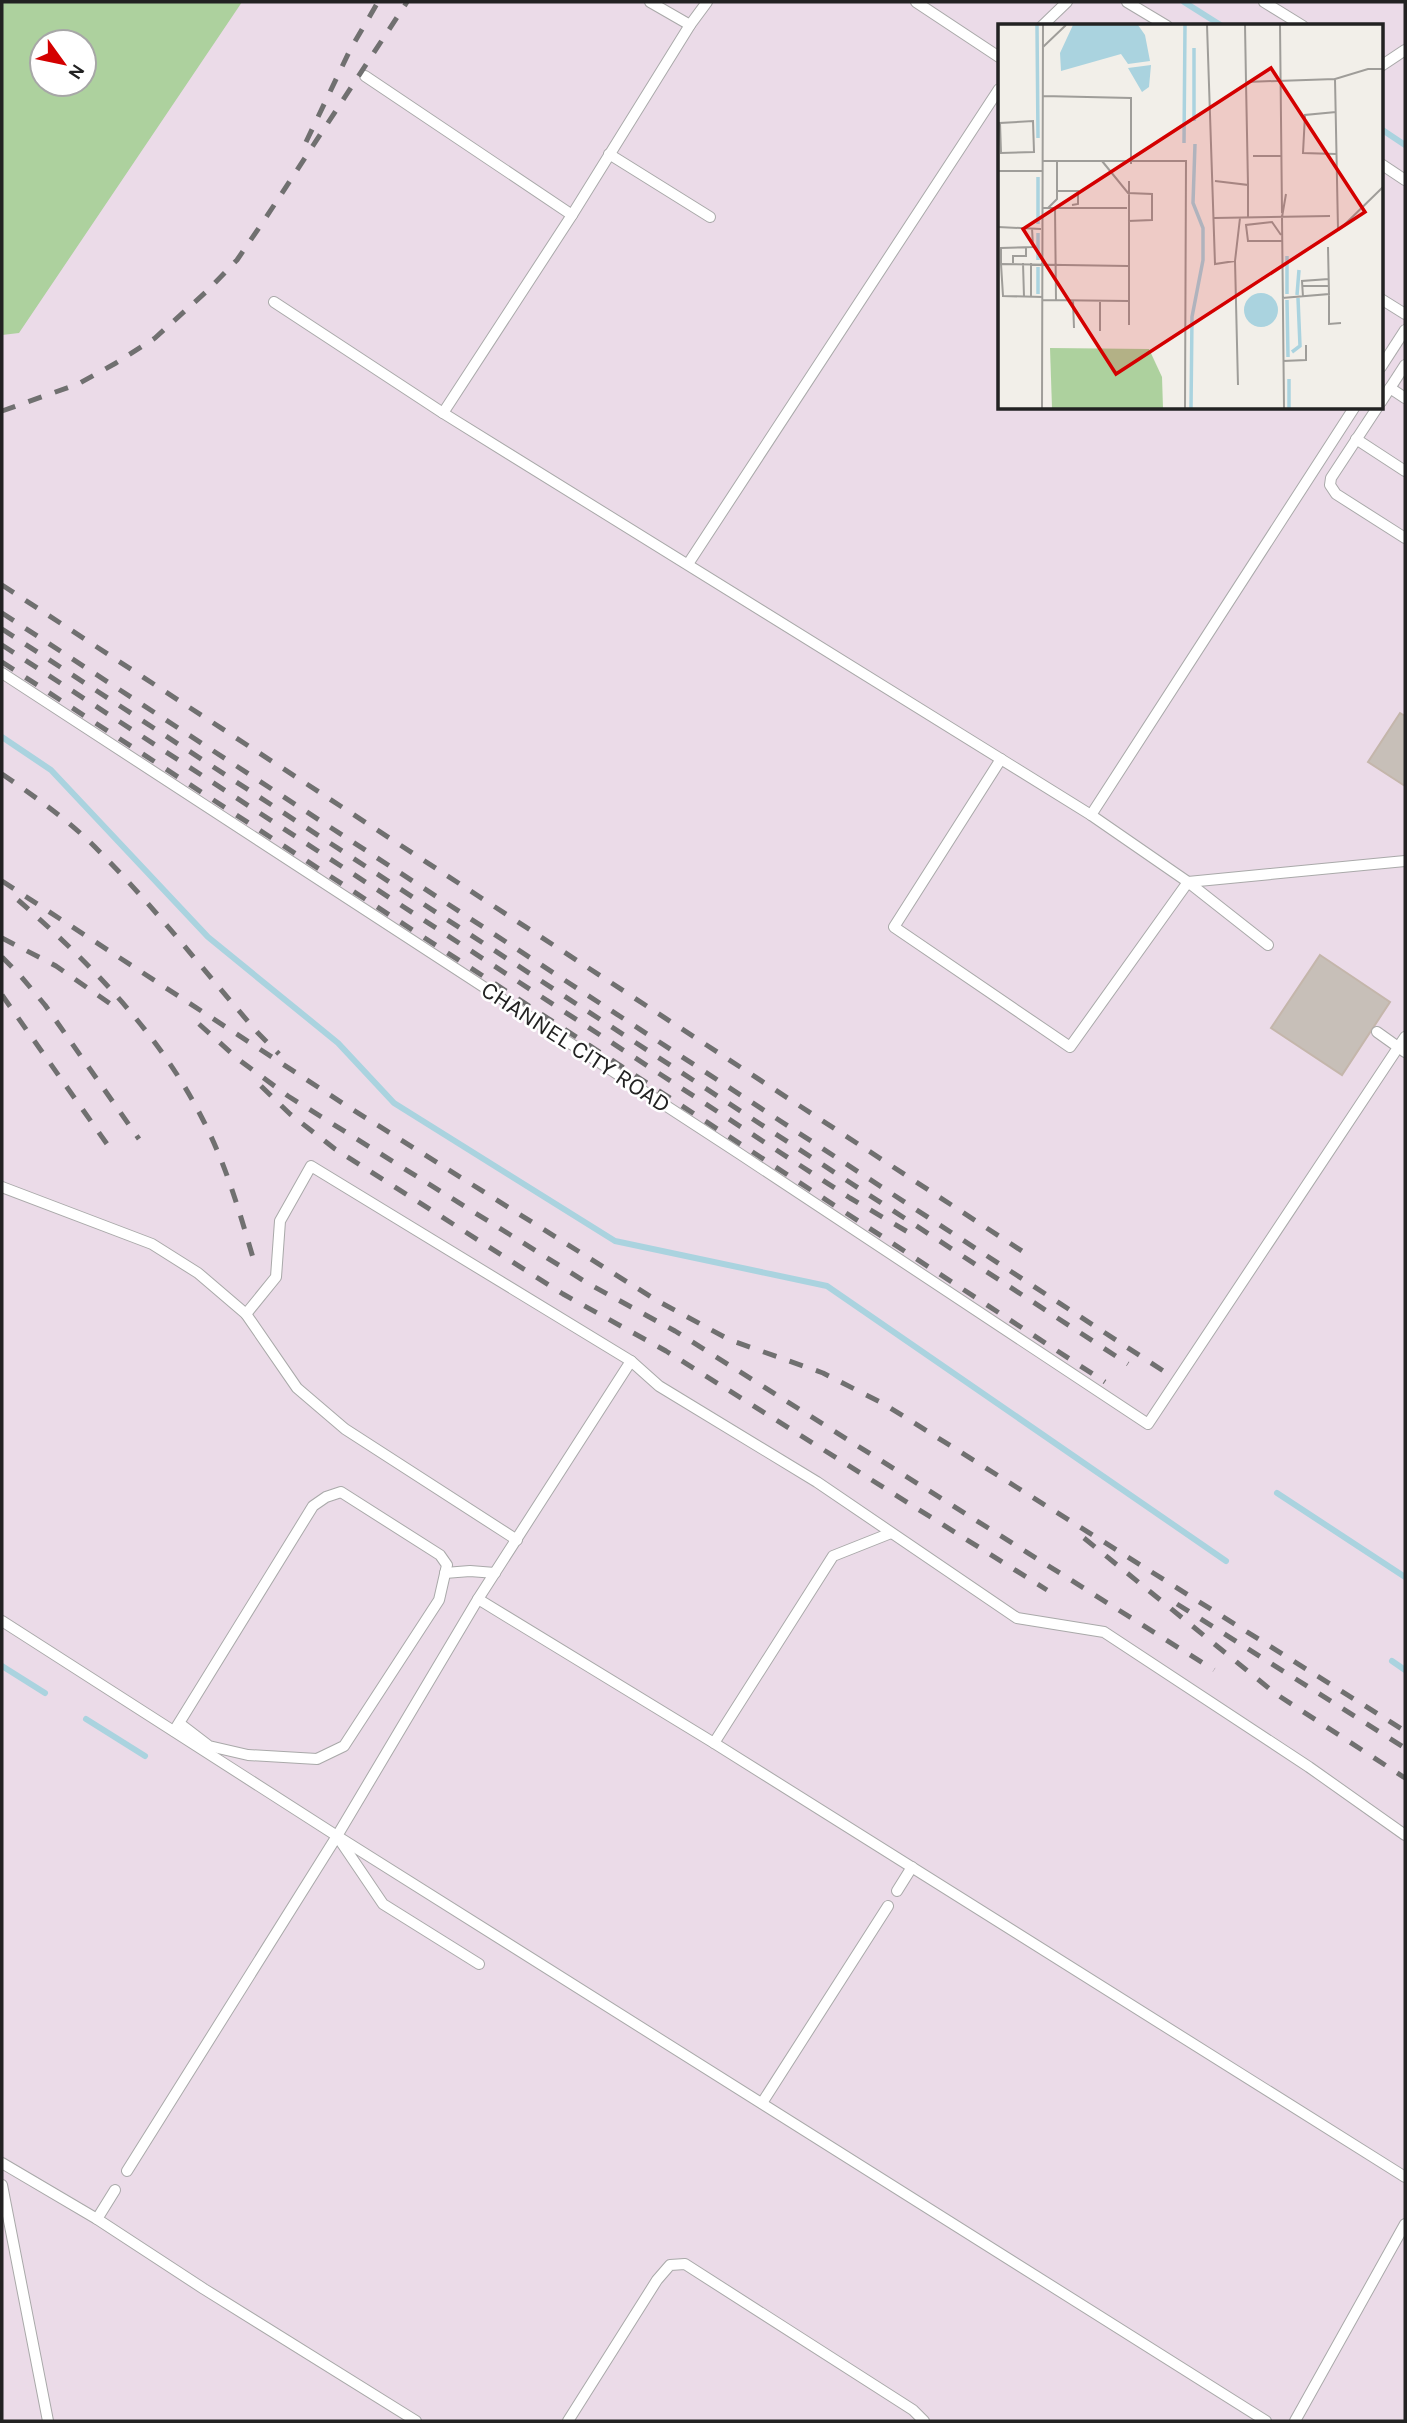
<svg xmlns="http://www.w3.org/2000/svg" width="1407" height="2423" font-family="Karla,sans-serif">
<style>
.industrial{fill:#ebdbe8;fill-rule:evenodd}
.forest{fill:#add19e;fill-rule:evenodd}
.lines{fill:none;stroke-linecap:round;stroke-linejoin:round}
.stream{stroke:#aad3df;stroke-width:6}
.building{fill:#c7bfb8;stroke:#c4b6ab;stroke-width:2}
.lane-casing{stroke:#a9a9a9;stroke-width:12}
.lane{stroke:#fff;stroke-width:10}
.rail{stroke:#707070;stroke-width:5;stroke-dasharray:14 14;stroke-linecap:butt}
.labels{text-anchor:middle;stroke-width:5;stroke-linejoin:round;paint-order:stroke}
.street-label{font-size:24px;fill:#222;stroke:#fff}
.inset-river{fill:none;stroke:#aad3df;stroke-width:3.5}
.inset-road{fill:none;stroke:#9f9d99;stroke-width:2}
.view{fill:#d40000;fill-opacity:0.15;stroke:#d40000;stroke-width:3.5}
.inset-edge{fill:none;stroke:#222;stroke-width:3.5}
</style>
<rect width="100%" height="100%" fill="#f2efe9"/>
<path class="industrial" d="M2,2H1405V2421H2ZM999,26H1381V408H999ZM42,42H84V84H42Z"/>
<path class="forest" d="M2,2H242L19,333L2,335ZM42,42H84V84H42Z"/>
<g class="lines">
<g class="stream">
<path d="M1184,2L1222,26"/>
<path d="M1381,129L1405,145"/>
<path d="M2,737L51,770L208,937L338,1043L394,1103L615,1241L827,1286L1226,1561"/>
<path d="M1277,1493L1405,1577"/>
<path d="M1392,1661L1405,1670"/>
<path d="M2,1666L45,1693"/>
<path d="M86,1719L145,1756"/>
</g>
</g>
<g class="building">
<path d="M1400,713L1405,716V786L1368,762Z"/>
<path d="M1320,955L1390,1002L1342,1075L1271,1028Z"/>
</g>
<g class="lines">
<defs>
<g id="lane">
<path d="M650,2L690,25"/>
<path d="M916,2L999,57"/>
<path d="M1127,2L1167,26"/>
<path d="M1264,2L1303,26"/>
<path d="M1042,26L1067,2"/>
<path d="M1381,66L1405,50"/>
<path d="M365,76L572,215"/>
<path d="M609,154L710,217"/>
<path d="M1381,164L1405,180"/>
<path d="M1381,299L1405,314"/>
<path d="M274,302L443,413L1091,815L1188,882L1268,945"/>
<path d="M1381,367L1405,330"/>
<path d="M1390,388L1405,398"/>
<path d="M1381,402L1405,365"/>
<path d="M1377,408L1331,478L1330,485L1336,494L1405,538"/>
<path d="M443,413L572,215L690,25L707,2"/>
<path d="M1356,439L1405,471"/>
<path d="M688,564L999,89"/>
<path d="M2,673L740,1154L1148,1424L1405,1037"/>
<path d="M1001,759L894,927L1070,1047L1188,882L1405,861"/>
<path d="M1091,815L1354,408"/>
<path d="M1377,1032L1405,1052"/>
<path d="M2,1187L152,1244L198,1273L246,1314L276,1277L280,1221L311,1166L631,1361L659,1386L817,1482L1017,1618L1104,1632L1309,1767L1405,1835"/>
<path d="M246,1314L297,1388L345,1429L517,1540"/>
<path d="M445,1573L470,1571L495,1573"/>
<path d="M478,1599L714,1743L833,1556L891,1533"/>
<path d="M2,1621L337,1836L383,1904L479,1964"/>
<path d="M174,1731L179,1723L313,1506L326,1497L341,1492L440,1555L447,1565L439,1600L344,1746L317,1759L248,1755L209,1746L179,1723"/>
<path d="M714,1743L1405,2177"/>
<path d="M337,1836L1266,2421"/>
<path d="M897,1891L912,1867"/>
<path d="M762,2103L888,1906"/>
<path d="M2,2163L97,2219L204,2289L416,2421"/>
<path d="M127,2171L337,1836L478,1599L631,1361"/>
<path d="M2,2185L48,2421"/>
<path d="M97,2219L115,2190"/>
<path d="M568,2421L657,2280L670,2265L685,2264L913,2410L924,2421"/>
<path d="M1295,2421L1405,2224"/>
</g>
</defs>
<use href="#lane" class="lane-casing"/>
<use href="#lane" class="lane"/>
<g class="rail">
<path d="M306,142L350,50L378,2"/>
<path d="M2,411L78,384L116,363L155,338L207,291L237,260L265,219L407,2"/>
<path d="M2,585L1025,1253"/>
<path d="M2,613L1165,1372"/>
<path d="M2,629L1128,1364"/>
<path d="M2,645L850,1198L913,1235"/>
<path d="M2,662L1105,1382"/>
<path d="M2,774C34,796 67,819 95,847C153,905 204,971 258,1033L279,1054"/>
<path d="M2,881L347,1106L656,1300L730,1340L823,1373L884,1404L1405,1731"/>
<path d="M18,900C89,962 159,1033 202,1118C227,1166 241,1217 256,1268"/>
<path d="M2,938L56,966L115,1007"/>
<path d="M2,957L19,974L45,1005L139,1139"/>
<path d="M2,995L114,1154"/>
<path d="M199,1024L238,1059L288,1096L589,1284L675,1331L1214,1670"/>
<path d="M261,1086L290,1114L335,1149L563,1294L666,1351L1047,1590"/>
<path d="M1084,1538L1276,1694L1405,1778"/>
<path d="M1177,1604L1405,1748"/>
</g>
</g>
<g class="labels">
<g class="street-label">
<text transform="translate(576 1047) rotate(33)" y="8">CHANNEL CITY ROAD</text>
</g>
</g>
<g transform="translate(998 24)">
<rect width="385" height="385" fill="#f2efe9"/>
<path d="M52,324L151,325L164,353L165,384H54Z" fill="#add19e"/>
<path d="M75,1H140L147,11L152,37L130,40L123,30L63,47L62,29ZM153,41L151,63L144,68L130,44ZM246 286a17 17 0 1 1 34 0a17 17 0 1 1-34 0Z" fill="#aad3df"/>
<path class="inset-river" d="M39,1L40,114M196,24V97M186,119L187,1M40,153V200M40,209V236M289,232V270M40,243V270M299,271L301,246M289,276L290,333M294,328L302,322L300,274M291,355V384M193,384L194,293L205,236V204L195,179L197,120"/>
<path class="inset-road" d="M209,1L217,240L237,237L240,361M247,1L248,58M282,1L284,189M45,23L68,1M45,72L133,74V140M338,88L307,91L305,129L338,130M35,97L36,128L3,129L2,99ZM255,132H283M44,137H188L187,384M104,137L130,169L154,170V196L130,197M0,147H44M131,157V301M217,157L250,161V194M250,161L248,58L337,55M59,167H80V180L74,181M44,184H129M50,184L59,175V137M57,184L58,276M216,194L332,192M0,203L43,205M340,206L337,55L370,45H385M341,206L385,163M283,211L274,198L248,201L250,217H284M237,237L242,194M15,239V232H28V224M25,239L26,273M33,239V273M3,240V224L35,223L34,204M305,262H331M331,271V300L343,299M45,273L5,272L3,240L130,242M305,273L304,257L331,255M284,274L331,270L330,223M45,276L131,277M75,277L76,304M102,307V277M285,337L308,336V321M44,384L45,1M286,384L284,193L288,170"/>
<path class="view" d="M273,44L367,188L118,350L25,205Z"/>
<rect width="385" height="385" class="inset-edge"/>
</g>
<rect width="1407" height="2423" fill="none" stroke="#222222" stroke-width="7"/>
<g transform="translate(63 63) rotate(123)"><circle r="33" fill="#ffffff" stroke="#a7a7a7" stroke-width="2"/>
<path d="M0-5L12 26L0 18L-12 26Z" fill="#d40000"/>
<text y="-10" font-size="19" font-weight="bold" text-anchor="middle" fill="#222222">N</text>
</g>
</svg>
